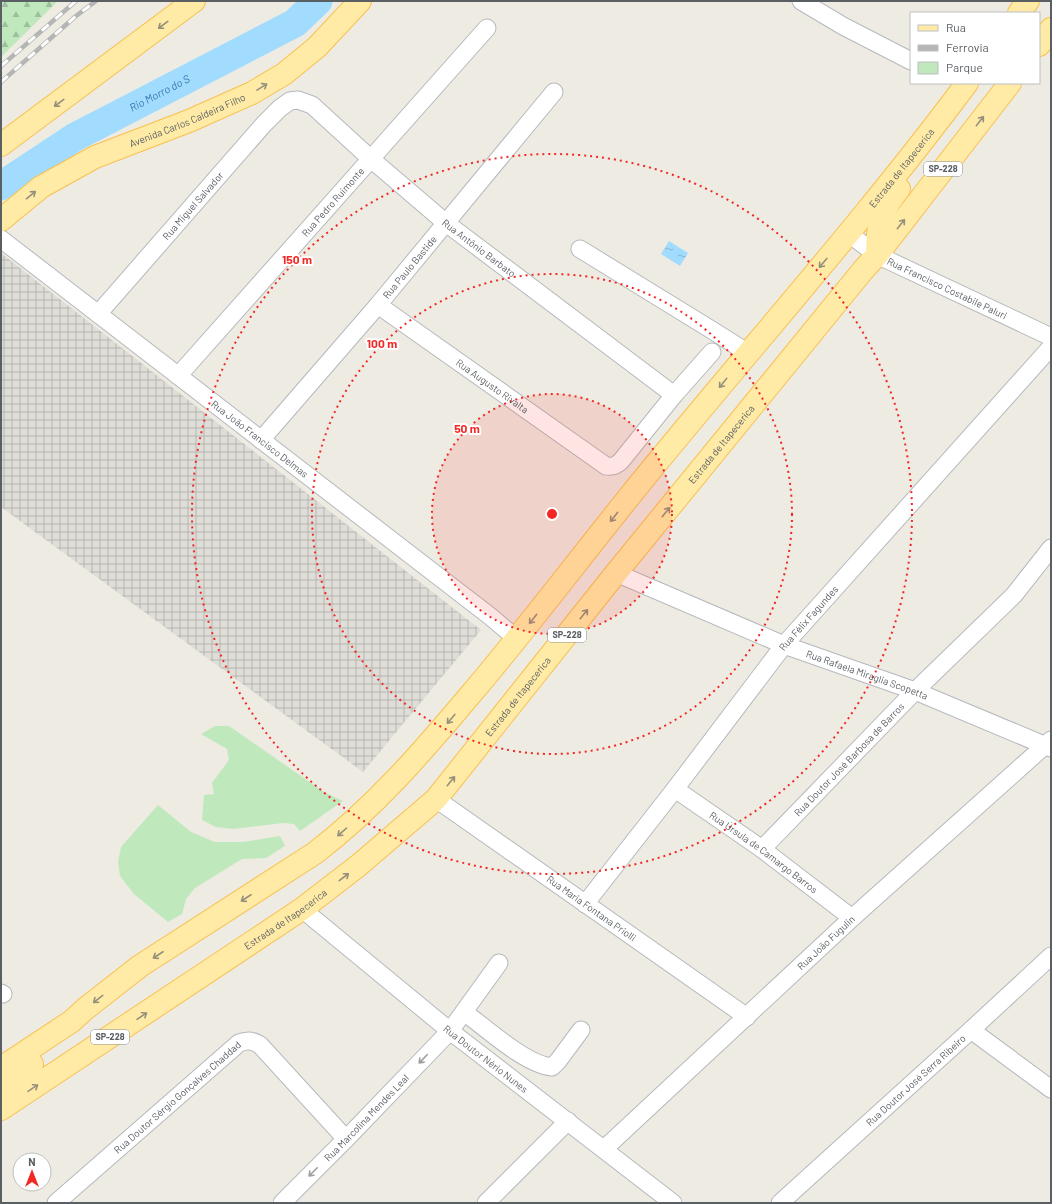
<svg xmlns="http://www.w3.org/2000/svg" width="1052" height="1204" font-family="Barlow,sans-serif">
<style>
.industrial{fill:url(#industrial-grid)}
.green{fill:#bfe8bd}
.forest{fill:url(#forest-firs)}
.water{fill:url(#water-ripples)}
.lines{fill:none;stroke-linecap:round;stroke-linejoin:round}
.river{stroke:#a1dcff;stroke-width:29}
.minor-casing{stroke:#b5b9bd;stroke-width:19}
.primary-casing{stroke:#f9c050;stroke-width:24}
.minor{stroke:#fff;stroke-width:17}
.primary{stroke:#ffeba6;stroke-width:22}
.rail-casing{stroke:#b4b5b5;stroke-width:4.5}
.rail{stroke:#fff;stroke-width:3;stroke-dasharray:9;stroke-linecap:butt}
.oneway{stroke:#94907b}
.oneway2{stroke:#9c9fa2}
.ring{fill:none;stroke:#f32723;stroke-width:2;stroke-dasharray:2 4}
.labels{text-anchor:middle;stroke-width:4;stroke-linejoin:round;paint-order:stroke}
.shield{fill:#fff;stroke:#8c8f92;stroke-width:1}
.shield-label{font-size:9px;font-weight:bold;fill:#5a5f64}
.street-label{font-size:10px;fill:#5a5f64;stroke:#fff}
.water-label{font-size:11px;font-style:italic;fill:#3678ae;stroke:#fff}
.centre{fill:#f32723;stroke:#fff;stroke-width:2}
.ring-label{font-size:12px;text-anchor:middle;font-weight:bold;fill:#f32723;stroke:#fff;stroke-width:4;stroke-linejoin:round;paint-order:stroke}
</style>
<defs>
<pattern id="industrial-grid" width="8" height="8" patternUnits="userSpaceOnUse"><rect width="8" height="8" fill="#dfddd7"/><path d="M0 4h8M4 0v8" fill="none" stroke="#b8b6b2"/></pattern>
<pattern id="forest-firs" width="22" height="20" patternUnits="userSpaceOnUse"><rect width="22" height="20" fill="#bfe8bd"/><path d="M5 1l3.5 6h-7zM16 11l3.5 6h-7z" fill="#9ebf9d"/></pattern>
<pattern id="water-ripples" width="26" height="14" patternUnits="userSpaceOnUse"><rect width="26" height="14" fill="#a1dcff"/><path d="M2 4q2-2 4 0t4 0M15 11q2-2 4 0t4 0" fill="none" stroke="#86b6d2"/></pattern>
</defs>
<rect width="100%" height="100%" fill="#eeebe2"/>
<path class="industrial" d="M1,253L481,630L363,772L1,507Z"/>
<g class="green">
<path d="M215,726H229L324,792L343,801L300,831L294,824L283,823L233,829L216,827L202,820L204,795L214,794L212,783L229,760L227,749L201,734Z"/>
<path d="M158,805L191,832L215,842H243L280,836L285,846L266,858L242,859L195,888L186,899L182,914L168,922L134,894L120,876L118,862L121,847Z"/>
</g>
<path class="forest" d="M1,1H58L1,57Z"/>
<path class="water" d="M669,241L688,253L680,266L661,254Z"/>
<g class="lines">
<path class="river" id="s1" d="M1,186L75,137L295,23L318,1"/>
<defs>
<g id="minor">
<path d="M801,1L843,26L911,61"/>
<path id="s2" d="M848,233L877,255L1051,337"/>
<path id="s3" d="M1,239L491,617L517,639"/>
<path d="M580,249L715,332L748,353"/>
<path id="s4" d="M378,305L606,466C612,467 616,466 621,461L674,395L712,352"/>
<path id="s5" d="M98,314L264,124L280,108L290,101L298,100L312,105L371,159L446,223L674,395"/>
<path id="s6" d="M178,376L487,28"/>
<path id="s7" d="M261,440L378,305L554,92"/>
<path id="s8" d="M616,573L784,645L915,691L1051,748"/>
<path id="s9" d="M675,789L762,849L852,918"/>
<path id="s10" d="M436,799L747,1017"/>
<path id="s11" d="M762,849L915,691L1014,595L1051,548"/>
<path id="s12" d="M585,904L675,789L784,645L1051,347"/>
<path id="s13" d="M302,909L450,1031L673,1203"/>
<path d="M1,993L3,994"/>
<path d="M464,1012C486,1028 526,1065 552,1067L558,1061L581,1030"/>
<path d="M971,1030L1051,1089"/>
<path id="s14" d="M604,1149L852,918L1051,740"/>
<path id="s15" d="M56,1203L239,1043C247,1040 252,1040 260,1045L346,1139"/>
<path id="s16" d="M282,1203L346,1139L450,1031L499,963"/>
<path d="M486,1203L568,1121"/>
<path id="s17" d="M780,1203L971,1030L1051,956"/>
</g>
<g id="primary">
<path d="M1019,13L1028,1"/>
<path d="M1039,45L1051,29"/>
<path d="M1,145L194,1"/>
<path id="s18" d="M1,220L41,187L95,157L189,121L252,93L284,74L317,47L360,1"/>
<path d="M877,255C877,226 880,212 899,189"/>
<path id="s19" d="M1,1068L72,1021L85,1009L140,966L315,853C375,807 423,751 471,694C527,628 579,559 633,492C744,355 862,224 967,83"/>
<path d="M1,1087L32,1064"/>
<path id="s20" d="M1,1109L302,909L359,865L436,799L616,573L864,269L877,255L1010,83"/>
</g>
</defs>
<use href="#minor" class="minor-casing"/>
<use href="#primary" class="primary-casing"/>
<use href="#minor" class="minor"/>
<use href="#primary" class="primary"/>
<defs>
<g id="rail">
<path d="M1,66L76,1"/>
<path d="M1,82L76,16L96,1"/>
</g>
</defs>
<use href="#rail" class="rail-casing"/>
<use href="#rail" class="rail"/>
</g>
<defs><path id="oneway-shaft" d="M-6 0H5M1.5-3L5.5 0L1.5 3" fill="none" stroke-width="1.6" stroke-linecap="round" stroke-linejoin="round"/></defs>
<g class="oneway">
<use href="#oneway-shaft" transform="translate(163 25) rotate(143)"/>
<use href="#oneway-shaft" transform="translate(262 87) rotate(-32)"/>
<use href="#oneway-shaft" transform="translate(59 103) rotate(143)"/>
<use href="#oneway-shaft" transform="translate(980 121) rotate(-52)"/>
<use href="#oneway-shaft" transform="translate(31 195) rotate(-39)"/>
<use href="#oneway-shaft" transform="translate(901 224) rotate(-52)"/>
<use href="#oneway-shaft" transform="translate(823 263) rotate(130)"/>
<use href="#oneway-shaft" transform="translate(723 383) rotate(129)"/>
<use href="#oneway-shaft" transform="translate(666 512) rotate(-51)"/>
<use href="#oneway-shaft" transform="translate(614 517) rotate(128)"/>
<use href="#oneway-shaft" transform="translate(584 614) rotate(-51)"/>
<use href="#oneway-shaft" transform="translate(533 619) rotate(128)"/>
<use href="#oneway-shaft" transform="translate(451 719) rotate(130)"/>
<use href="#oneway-shaft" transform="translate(451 781) rotate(-51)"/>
<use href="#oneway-shaft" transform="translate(342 832) rotate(139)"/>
<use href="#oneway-shaft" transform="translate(344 877) rotate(-37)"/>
<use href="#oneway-shaft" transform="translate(246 898) rotate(147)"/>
<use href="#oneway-shaft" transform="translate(158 955) rotate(147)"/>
<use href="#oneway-shaft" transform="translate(98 999) rotate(142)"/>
<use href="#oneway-shaft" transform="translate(142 1016) rotate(-34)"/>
<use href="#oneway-shaft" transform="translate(33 1088) rotate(-34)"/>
</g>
<g class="oneway2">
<use href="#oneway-shaft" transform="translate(423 1059) rotate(134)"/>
<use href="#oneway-shaft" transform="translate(313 1172) rotate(135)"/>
</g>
<circle cx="552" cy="514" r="120" fill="#f32723" fill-opacity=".12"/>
<g class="ring">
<circle cx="552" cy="514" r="120"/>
<circle cx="552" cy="514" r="240"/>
<circle cx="552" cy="514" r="360"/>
</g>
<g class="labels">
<g class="shield">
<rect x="924" y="162" width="38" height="14" rx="3"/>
<rect x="548" y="628" width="38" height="14" rx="3"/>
<rect x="91" y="1030" width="38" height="14" rx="3"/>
</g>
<g class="shield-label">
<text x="943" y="172">SP-228</text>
<text x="567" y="638">SP-228</text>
<text x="110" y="1040">SP-228</text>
</g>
<g class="street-label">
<text dy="4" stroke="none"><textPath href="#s18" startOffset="213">Avenida Carlos Caldeira Filho</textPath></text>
<text dy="4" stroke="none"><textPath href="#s19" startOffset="1284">Estrada de Itapecerica</textPath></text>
<text dy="4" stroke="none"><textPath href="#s6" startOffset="233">Rua Pedro Ruimonte</textPath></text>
<text dy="4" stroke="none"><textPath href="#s5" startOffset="144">Rua Miguel Salvador</textPath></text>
<text dy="4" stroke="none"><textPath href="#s5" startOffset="530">Rua Antônio Barbato</textPath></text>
<text dy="4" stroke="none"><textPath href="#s7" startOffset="228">Rua Paulo Bastide</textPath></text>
<text dy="4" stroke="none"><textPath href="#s2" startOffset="114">Rua Francisco Costabile Paluri</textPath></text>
<text dy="4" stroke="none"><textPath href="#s4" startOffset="140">Rua Augusto Rivalta</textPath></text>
<text dy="4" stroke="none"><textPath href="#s3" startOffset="327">Rua João Francisco Delmas</textPath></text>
<text dy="4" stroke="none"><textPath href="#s20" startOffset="990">Estrada de Itapecerica</textPath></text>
<text dy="4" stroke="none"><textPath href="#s12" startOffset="363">Rua Félix Fagundes</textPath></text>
<text dy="4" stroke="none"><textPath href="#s8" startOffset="271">Rua Rafaela Miraglia Scopetta</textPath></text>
<text dy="4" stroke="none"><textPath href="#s20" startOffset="666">Estrada de Itapecerica</textPath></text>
<text dy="4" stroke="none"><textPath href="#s11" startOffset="125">Rua Doutor José Barbosa de Barros</textPath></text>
<text dy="4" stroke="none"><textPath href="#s9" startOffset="109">Rua Úrsula de Camargo Barros</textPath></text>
<text dy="4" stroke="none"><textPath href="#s10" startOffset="190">Rua Maria Fontana Priolli</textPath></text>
<text dy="4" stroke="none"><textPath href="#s20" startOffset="342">Estrada de Itapecerica</textPath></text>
<text dy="4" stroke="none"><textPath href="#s14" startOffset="303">Rua João Fugulin</textPath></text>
<text dy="4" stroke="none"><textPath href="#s13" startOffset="237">Rua Doutor Nério Nunes</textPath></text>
<text dy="4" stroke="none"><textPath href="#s17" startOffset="183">Rua Doutor José Serra Ribeiro</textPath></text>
<text dy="4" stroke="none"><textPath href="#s15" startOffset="161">Rua Doutor Sérgio Gonçalves Chaddad</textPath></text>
<text dy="4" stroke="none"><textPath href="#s16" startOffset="120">Rua Marcolina Mendes Leal</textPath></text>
</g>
<g class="water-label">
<text dy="4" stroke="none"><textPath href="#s1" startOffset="184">Rio Morro do S</textPath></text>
</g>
</g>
<circle cx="552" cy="514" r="6" class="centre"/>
<g class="ring-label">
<text x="297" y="264">150 m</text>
<text x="382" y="348">100 m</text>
<text x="467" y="433">50 m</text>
</g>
<rect width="1052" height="1204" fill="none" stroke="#5a5f64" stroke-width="4"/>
<rect x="910" y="12" width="130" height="72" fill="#ffffff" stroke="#bdbfc1"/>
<rect x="918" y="25" width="20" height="6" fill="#ffeba6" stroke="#bdbfc1"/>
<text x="946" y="32" font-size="12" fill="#5a5f64">Rua</text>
<rect x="918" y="45" width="20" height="6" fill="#b4b5b5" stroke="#bdbfc1"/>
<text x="946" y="52" font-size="12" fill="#5a5f64">Ferrovia</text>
<rect x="918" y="62" width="20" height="12" fill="#bfe8bd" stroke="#bdbfc1"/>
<text x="946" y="72" font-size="12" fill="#5a5f64">Parque</text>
<g transform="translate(32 1172)"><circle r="19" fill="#ffffff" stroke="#bdbfc1"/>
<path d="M0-3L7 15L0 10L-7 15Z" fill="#f32723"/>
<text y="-6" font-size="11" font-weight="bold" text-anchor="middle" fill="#5a5f64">N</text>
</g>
</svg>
